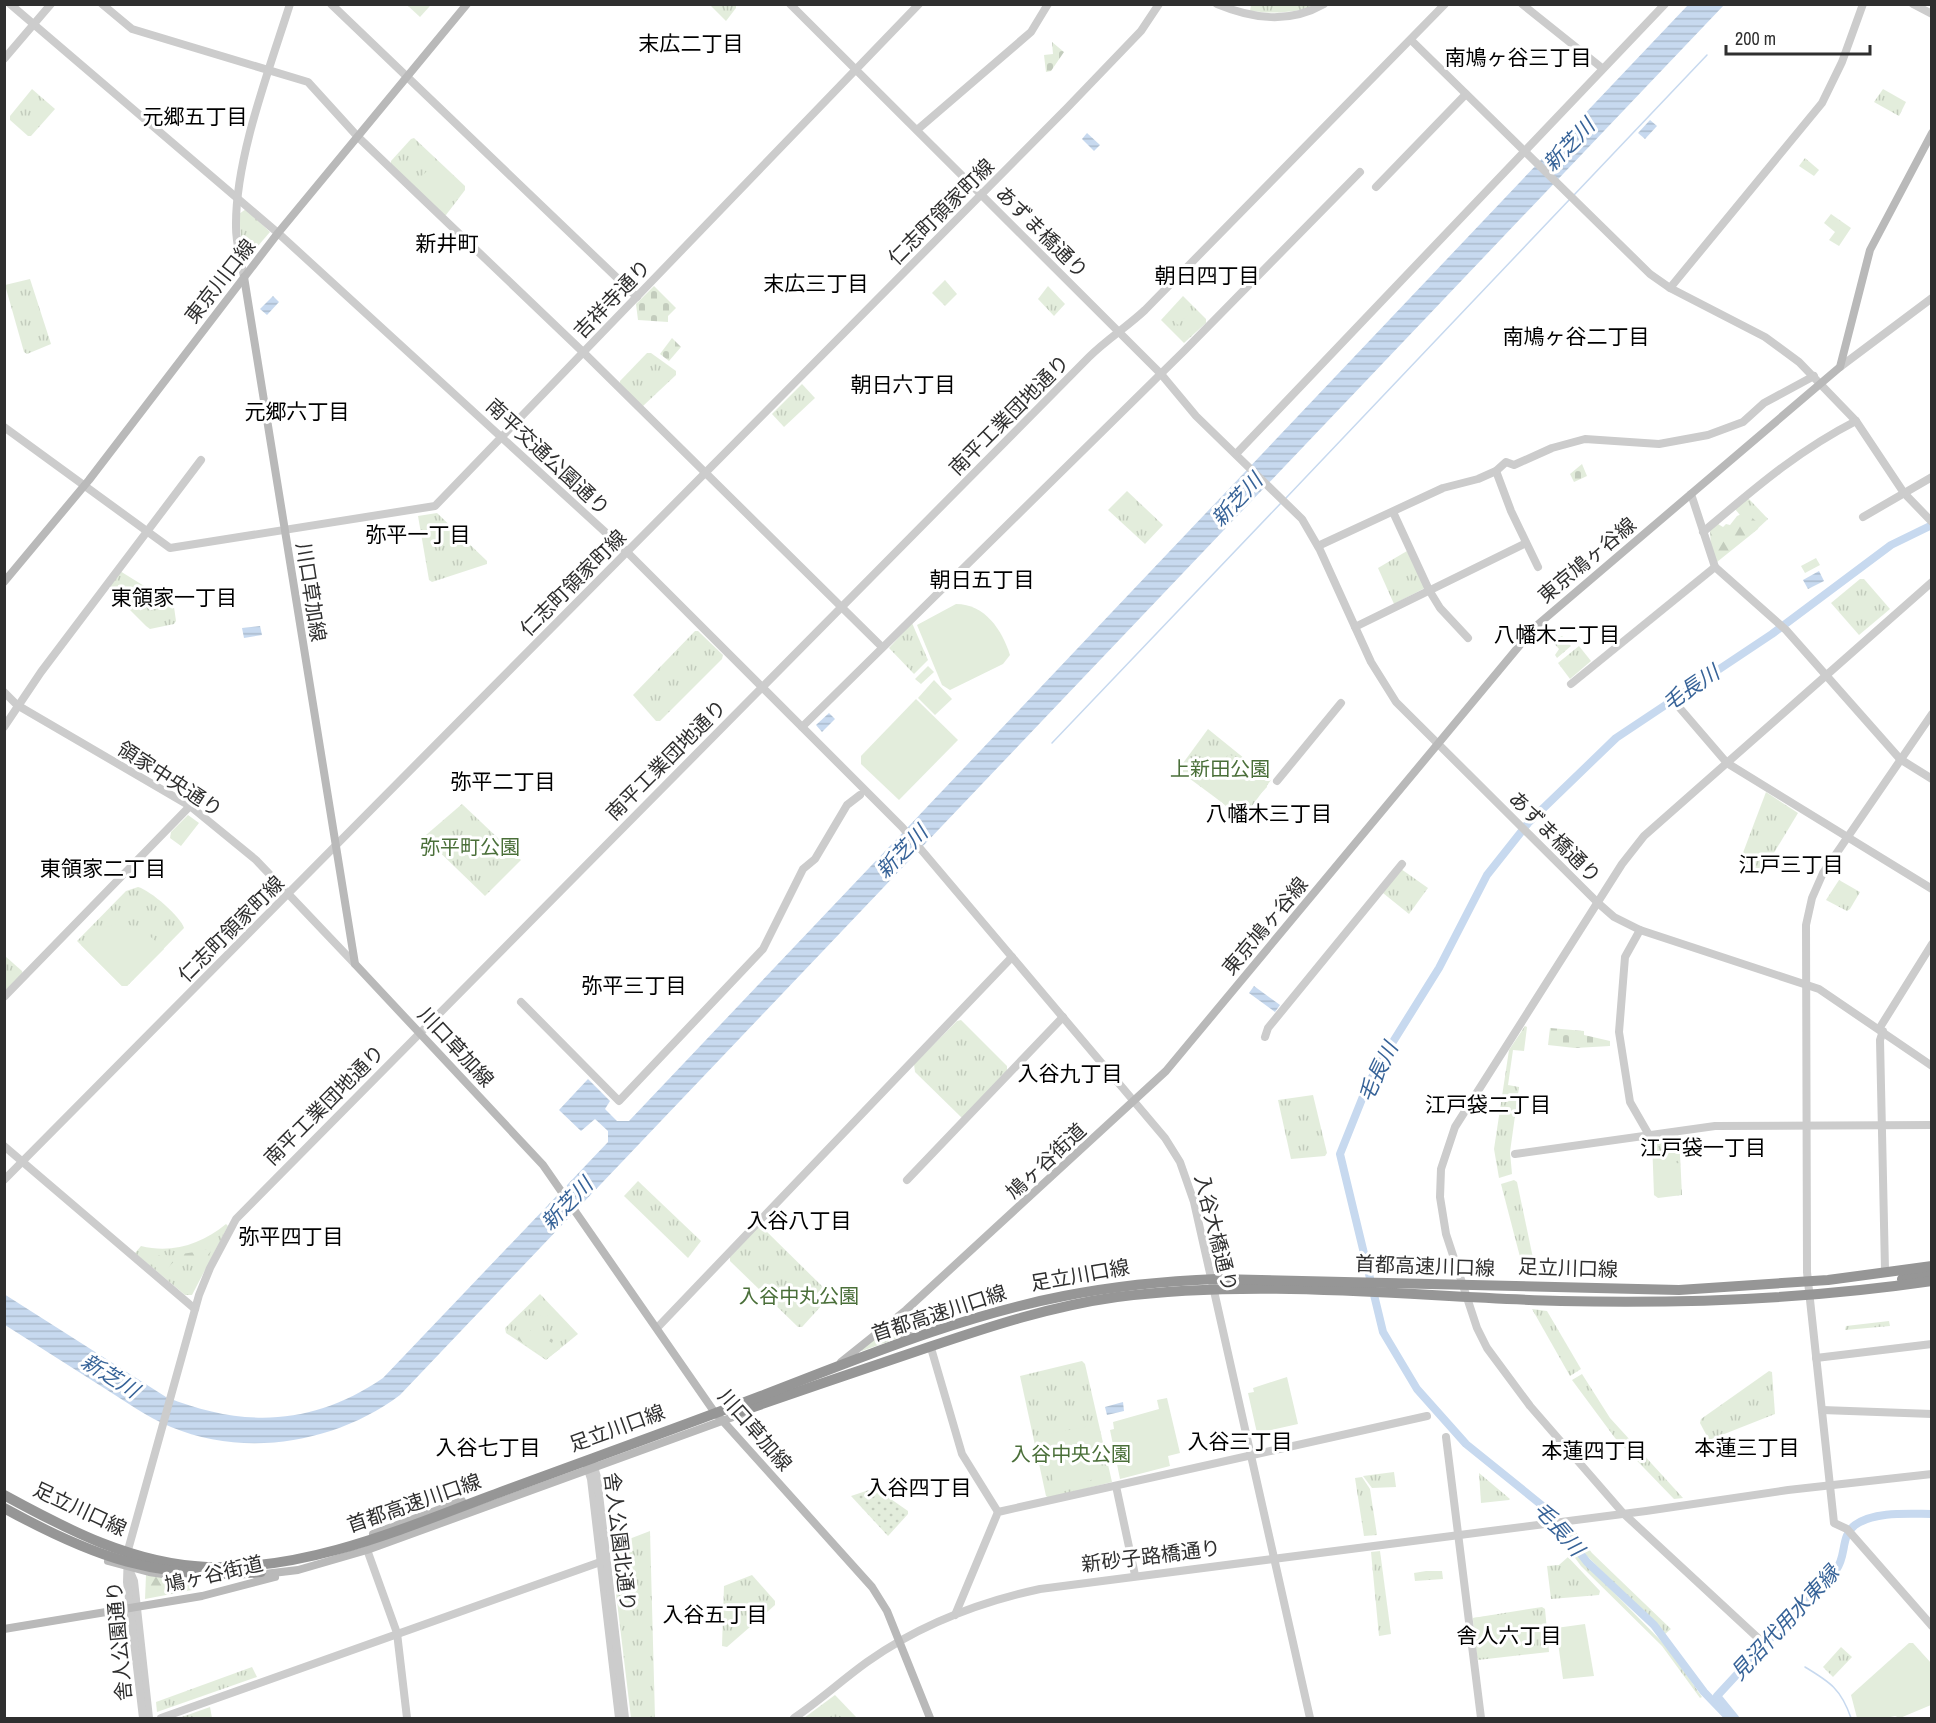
<svg xmlns="http://www.w3.org/2000/svg" width="1936" height="1723" font-family="'Archivo Narrow','Noto Sans JP',sans-serif">
<style>
.grass{fill:url(#grass-tufts)}
.forest{fill:url(#forest-firs)}
.cemetery{fill:url(#cemetery-stones)}
.garden{fill:url(#garden-dots)}
.pitch{fill:#e3eddc}
.water{fill:url(#water-rules)}
.pier{fill:#fff}
.lines{fill:none;stroke-linecap:round;stroke-linejoin:round}
.stream{stroke:#c7d9ef;stroke-width:1.5}
.river{stroke:#c7d9ef;stroke-width:8}
.tertiary{stroke:#ccc;stroke-width:8}
.secondary{stroke:#b9b9b9;stroke-width:8}
.motorway{stroke:#969696;stroke-width:10}
.motorway-bridge{stroke:#969696;stroke-width:10}
.labels{text-anchor:middle;stroke-width:6;stroke-linejoin:round;paint-order:stroke}
.street-label{font-size:20px;fill:#2f2f2f;stroke:#fff}
.park-label{font-size:20px;fill:#4a6f39;stroke:#fff}
.neighbourhood-label{font-size:21px;fill:#000;stroke:#fff}
.water-label{font-size:21px;font-style:italic;fill:#376398;stroke:#fff}
</style>
<defs>
<pattern id="grass-tufts" width="24" height="20" patternUnits="userSpaceOnUse" patternTransform="scale(1.5)"><rect width="24" height="20" fill="#e3eddc"/><path d="M3 7l-1-3M5 7V3M7 7l1-3M15 17l-1-3M17 17v-4M19 17l1-3" fill="none" stroke="#c3ccbd"/></pattern>
<pattern id="forest-firs" width="22" height="20" patternUnits="userSpaceOnUse" patternTransform="scale(1.5)"><rect width="22" height="20" fill="#e3eddc"/><path d="M5 1l3.5 6h-7zM16 11l3.5 6h-7z" fill="#c3ccbd"/></pattern>
<pattern id="cemetery-stones" width="16" height="16" patternUnits="userSpaceOnUse" patternTransform="scale(1.5)"><rect width="16" height="16" fill="#e3eddc"/><path d="M2 7V4a2 2 0 0 1 4 0v3zM10 15v-3a2 2 0 0 1 4 0v3z" fill="#c3ccbd"/></pattern>
<pattern id="garden-dots" width="8" height="8" patternUnits="userSpaceOnUse" patternTransform="scale(1.5)"><rect width="8" height="8" fill="#e3eddc"/><path d="M2 2h.1M6 6h.1" fill="none" stroke="#c3ccbd" stroke-width="1.8" stroke-linecap="round"/></pattern>
<pattern id="water-rules" width="6" height="5" patternUnits="userSpaceOnUse" patternTransform="scale(1.5)"><rect width="6" height="5" fill="#c7d9ef"/><path d="M0 2.5h6" fill="none" stroke="#abbbcd"/></pattern>
</defs>
<rect width="100%" height="100%" fill="#fff"/>
<g class="grass">
<path d="M407,5H429L430,6L420,17Z"/>
<path d="M710,5H736V8L726,21Z"/>
<path d="M1251,5H1318C1294,13 1276,14 1250,11Z"/>
<path d="M32,89L55,109L31,136H28L10,120V116Z"/>
<path d="M1883,89L1906,102L1899,116L1874,102Z"/>
<path d="M414,138L465,186V190L446,215H442L391,165V161L411,139Z"/>
<path d="M1805,158L1819,170L1814,176L1799,166Z"/>
<path d="M246,209L270,232L251,254L242,251L239,214Z"/>
<path d="M1831,214L1851,228L1839,246L1829,240L1835,232L1824,223Z"/>
<path d="M30,279L51,344L27,354L24,352L5,285Z"/>
<path d="M945,280L957,294L945,306L932,293Z"/>
<path d="M1048,286L1065,304L1054,316L1038,299Z"/>
<path d="M1183,296L1206,319V323L1184,343L1161,320Z"/>
<path d="M647,353H651L676,371V375L643,406L620,385V381Z"/>
<path d="M802,384L815,398L784,427L772,414Z"/>
<path d="M1127,491L1163,525L1145,544L1108,510Z"/>
<path d="M1748,498L1768,519L1754,532L1735,509Z"/>
<path d="M437,513L487,561V564L432,582L429,580L418,516Z"/>
<path d="M1407,551L1425,588L1394,604L1378,568Z"/>
<path d="M120,571L157,594L172,593L176,621L174,624L150,629L146,626L110,590V585Z"/>
<path d="M1860,579H1864L1890,609L1859,635L1831,603Z"/>
<path d="M912,623L928,660L914,674L889,648Z"/>
<path d="M695,631H698L723,655L722,659L660,721H656L633,695Z"/>
<path d="M1579,646L1591,661L1570,679L1558,663Z"/>
<path d="M1208,729L1271,780L1243,818L1178,770Z"/>
<path d="M1766,792L1798,813L1763,871L1760,872L1743,861L1741,858Z"/>
<path d="M462,804L521,860L485,896L426,839V835Z"/>
<path d="M1401,869L1428,888L1409,914L1383,893Z"/>
<path d="M1839,880L1860,892L1850,909L1847,911L1826,900Z"/>
<path d="M138,887C150,890 181,917 184,928L127,986H122L77,941L126,891Z"/>
<path d="M5,956L22,971L23,975L5,993Z"/>
<path d="M961,1020L1007,1066V1071L962,1118L915,1072L914,1064L957,1021Z"/>
<path d="M1525,1026L1527,1027L1524,1051L1513,1050L1508,1085L1519,1087L1510,1152L1512,1174L1499,1178L1494,1149L1509,1050Z"/>
<path d="M1313,1095L1327,1153L1325,1156L1291,1159L1278,1100Z"/>
<path d="M1676,1134L1679,1136L1682,1195L1658,1198L1654,1195L1652,1140Z"/>
<path d="M1514,1180L1517,1182L1537,1277L1525,1276L1501,1184Z"/>
<path d="M638,1181L701,1241L688,1258L624,1196Z"/>
<path d="M226,1224L228,1226L192,1295H185L135,1253L141,1246C172,1254 202,1244 226,1224Z"/>
<path d="M758,1227H762L831,1295L802,1327H798L730,1261V1257Z"/>
<path d="M540,1294L578,1334L546,1360L506,1333L505,1328Z"/>
<path d="M1532,1309L1547,1311L1581,1369L1570,1376Z"/>
<path d="M1889,1321L1890,1326L1845,1330L1846,1326Z"/>
<path d="M892,1325L898,1338L862,1351L861,1350Z"/>
<path d="M1082,1361L1085,1364L1112,1482L1049,1498L1046,1496L1020,1376Z"/>
<path d="M1769,1371L1772,1372L1775,1414L1709,1440L1700,1423L1701,1419Z"/>
<path d="M1582,1374L1610,1418L1683,1498L1674,1499L1615,1438L1572,1380Z"/>
<path d="M1394,1472L1396,1487L1372,1488L1363,1476Z"/>
<path d="M1479,1473L1510,1499L1509,1500L1481,1503Z"/>
<path d="M1362,1477L1370,1489L1377,1535L1364,1536L1355,1478Z"/>
<path d="M618,1519L616,1528L624,1541L650,1531L655,1718H631L612,1560L619,1559L618,1550L611,1551L608,1523Z"/>
<path d="M1570,1524L1592,1553L1671,1629L1665,1634L1588,1557L1563,1527Z"/>
<path d="M1553,1528H1557L1585,1563L1668,1648L1702,1697L1700,1698L1662,1646L1581,1566Z"/>
<path d="M1380,1551L1391,1634L1379,1636L1371,1552Z"/>
<path d="M1568,1557L1600,1591L1599,1595L1551,1599L1547,1566L1559,1565Z"/>
<path d="M1426,1571H1442L1443,1579L1415,1581L1414,1573Z"/>
<path d="M752,1575L775,1601V1605L727,1647L722,1646L724,1586Z"/>
<path d="M1542,1607L1545,1609L1549,1652L1478,1660L1473,1618Z"/>
<path d="M1841,1647L1852,1657L1833,1677L1823,1667Z"/>
<path d="M252,1667L257,1677L157,1712L156,1702Z"/>
<path d="M835,1695L857,1718H804Z"/>
<path d="M210,1707L212,1718H179Z"/>
</g>
<g class="forest">
<path d="M1746,512L1759,524L1758,529L1717,562L1711,550L1710,530L1718,524L1723,527L1726,524L1730,525L1737,516Z"/>
<path d="M200,1245L203,1249L212,1250L206,1257L195,1255L197,1265C177,1259 177,1256 163,1274L151,1263L159,1255L162,1258L164,1254L168,1256L195,1252Z"/>
<path d="M518,1318L523,1320L534,1335L545,1334L553,1340L552,1343L546,1339H539V1344L552,1349L560,1346V1349L546,1359L507,1332L508,1328L517,1337L522,1332L514,1324Z"/>
<path d="M146,1575L191,1581L192,1590L145,1599Z"/>
</g>
<g class="cemetery">
<path d="M1052,42L1064,52L1051,71L1046,72L1044,55L1053,54Z"/>
<path d="M654,286L676,308L668,316V322L638,320L636,304Z"/>
<path d="M672,338L681,347L669,361L660,354Z"/>
<path d="M1582,464L1587,476L1574,482L1570,474Z"/>
<path d="M1562,636L1571,646L1557,658L1555,655L1559,649L1552,641Z"/>
<path d="M1550,1028L1584,1031V1035L1610,1041V1046L1575,1048L1548,1045Z"/>
</g>
<path class="garden" d="M875,1488L908,1511V1514L888,1536L851,1496Z"/>
<g class="pitch">
<path d="M432,166H437L460,188V192L445,208H440L417,186V181Z"/>
<path d="M1185,306L1190,312L1178,325L1172,319Z"/>
<path d="M1194,316L1200,322L1187,334L1182,328Z"/>
<path d="M1816,558L1820,565L1805,573L1801,566Z"/>
<path d="M121,581L134,591L129,598L115,588Z"/>
<path d="M956,604C985,604 1002,630 1010,655L1003,664L950,690L942,685L917,625Z"/>
<path d="M928,666L934,672L921,684L915,679Z"/>
<path d="M934,680L952,699L935,715L918,698Z"/>
<path d="M916,699L958,740L899,800L861,764V756Z"/>
<path d="M1230,755L1245,760L1266,778L1267,787L1244,811L1233,812L1199,783L1218,760Z"/>
<path d="M188,815L199,823L181,846L170,838L171,832Z"/>
<path d="M120,923L141,928L164,949L127,986H122L81,945L96,930Z"/>
<path d="M1680,1163L1681,1195L1657,1196L1654,1165Z"/>
<circle cx="544" cy="1310" r="7"/>
<path d="M1287,1377L1298,1424L1257,1433L1248,1393L1254,1392L1253,1388Z"/>
<path d="M1167,1398L1180,1453L1168,1456L1170,1466L1120,1479L1110,1430L1114,1429L1113,1422L1159,1409L1157,1400Z"/>
<path d="M1090,1426L1100,1472L1095,1479L1055,1489L1043,1435Z"/>
<path d="M1520,1612L1522,1614L1519,1632L1511,1650L1497,1657L1477,1658L1473,1618Z"/>
<path d="M1585,1624L1594,1676L1563,1679L1556,1628Z"/>
<path d="M1909,1643H1913L1931,1663V1705L1900,1718L1895,1716L1886,1718H1857L1851,1695Z"/>
</g>
<g class="water">
<path d="M1688,5H1724L400,1395C336,1443 246,1458 171,1427C147,1417 126,1402 104,1388C71,1367 38,1346 5,1325L4,1294L166,1397C243,1428 313,1426 383,1378L608,1142V1131L595,1119L581,1131L559,1110L588,1079L610,1101L605,1109L617,1121H629Z"/>
<path d="M1650,120L1657,126L1645,139L1638,133Z"/>
<path d="M1087,133L1100,145L1094,151L1082,139Z"/>
<path d="M273,296L279,302L267,315L260,309Z"/>
<path d="M1819,571L1824,581L1808,589L1803,580Z"/>
<path d="M260,626L262,635L244,638L242,628Z"/>
<path d="M829,713L835,719L822,732L816,725Z"/>
<path d="M1254,986L1280,1005L1275,1012L1249,993Z"/>
<path d="M1123,1402L1124,1411L1107,1415L1105,1407Z"/>
<path d="M1289,1430L1291,1439L1273,1443L1271,1434Z"/>
</g>
<path class="pier" d="M565,1183L582,1209L573,1219L555,1193Z"/>
<g class="lines">
<g class="stream">
<path d="M1574,195L1707,55"/>
<path d="M1286,498L1570,199"/>
<path d="M1052,743L1281,503"/>
<path d="M1805,1667C1830,1682 1841,1689 1851,1718"/>
</g>
<g class="river">
<path d="M1729,1718L1704,1692L1654,1625L1587,1562L1544,1507L1466,1444L1417,1389L1383,1332L1340,1154L1368,1084L1386,1053L1439,968L1487,875L1529,822L1616,738L1772,634L1891,545L1932,525"/>
<path d="M1735,1718L1717,1696C1746,1665 1775,1633 1804,1602C1814,1591 1827,1582 1836,1570C1847,1556 1840,1536 1855,1525C1875,1511 1909,1514 1932,1514"/>
</g>
<g class="tertiary">
<path d="M10,4L278,233L627,552L902,827L1165,1138L1180,1162L1194,1202L1310,1718"/>
<path d="M102,4L132,29L308,82L358,137L584,353L882,647"/>
<path d="M331,4L637,297"/>
<path d="M790,4L1161,374L1196,416L1302,519L1320,550L1371,662L1396,702L1598,903L1614,917L1640,930L1819,989L1932,1066"/>
<path d="M1217,4C1253,19 1289,24 1324,4"/>
<path d="M1522,4L1602,68"/>
<path d="M1913,4L1932,14"/>
<path d="M1411,40L1650,274L1670,288L1765,337L1799,362L1856,421L1904,493L1932,522"/>
<path d="M4,59L51,4"/>
<path d="M917,130L1031,32L1048,4"/>
<path d="M1376,187L1466,94"/>
<path d="M244,277C241,261 236,244 236,227C235,159 269,70 290,4"/>
<path d="M1670,288L1822,103L1842,62L1863,4"/>
<path d="M1840,367L1932,298"/>
<path d="M4,427L170,548L435,506L919,4"/>
<path d="M1236,454L1665,4"/>
<path d="M1496,471L1511,511L1538,567"/>
<path d="M1691,494L1715,567L1786,630L1900,759L1932,779"/>
<path d="M1393,512L1429,590L1440,608L1468,638"/>
<path d="M1863,517L1932,477"/>
<path d="M1703,532C1753,490 1797,451 1856,421"/>
<path d="M1318,546L1443,488L1478,479L1496,471L1506,462L1514,465L1552,448L1585,439L1659,444L1708,435L1743,422L1764,403L1814,376"/>
<path d="M1355,627L1526,543"/>
<path d="M1571,684L1715,567"/>
<path d="M4,692L17,705L190,806L256,860L355,964"/>
<path d="M1678,706L1727,763L1932,889"/>
<path d="M1932,714L1823,873L1812,898L1806,925L1807,1272L1834,1523L1847,1529L1932,1626"/>
<path d="M4,727L41,672L201,460"/>
<path d="M802,727L1185,350L1360,172"/>
<path d="M1277,781L1341,703"/>
<path d="M1640,930L1625,957L1619,1032L1630,1102L1649,1135"/>
<path d="M4,997L190,806"/>
<path d="M521,1002L619,1101L763,949L803,869L815,859L847,805L860,795"/>
<path d="M1879,1029L1932,944"/>
<path d="M1883,1031L1880,1040L1885,1270"/>
<path d="M1265,1037L1268,1028L1402,864"/>
<path d="M4,1146L195,1309"/>
<path d="M1515,1154L1715,1126L1932,1125"/>
<path d="M4,1180L1067,108L1141,31L1159,4"/>
<path d="M907,1180L1063,1017"/>
<path d="M657,1328L1012,957"/>
<path d="M931,1348L962,1454L998,1512"/>
<path d="M1816,1358L1932,1344"/>
<path d="M1822,1410L1932,1414"/>
<path d="M1446,1437L1481,1718"/>
<path d="M586,1464L591,1479L619,1718"/>
<path d="M593,1464L597,1477L625,1718"/>
<path d="M1116,1486L1135,1575"/>
<path d="M365,1544L397,1633L407,1718"/>
<path d="M129,1569L134,1581L149,1718"/>
<path d="M955,1615L998,1512L1427,1416"/>
<path d="M1758,1638L1623,1513L1530,1406L1487,1348L1477,1328L1446,1234L1440,1197L1441,1169L1455,1127L1622,864L1644,836L1932,582"/>
<path d="M143,1718L127,1582L128,1550L199,1295L210,1268L236,1219L1089,357C1107,339 1127,327 1145,310L1445,4"/>
<path d="M161,1718L606,1560"/>
<path d="M794,1718C819,1701 842,1680 867,1662C918,1626 980,1602 1040,1589L1646,1511L1788,1490L1932,1474"/>
</g>
<g class="secondary">
<path d="M244,277L355,964L543,1165L713,1410L872,1587L887,1611L930,1718"/>
<path d="M4,582L89,480L278,233L467,4"/>
<path d="M902,1315L897,1329L902,1335L910,1336"/>
<path d="M841,1362L906,1310L1166,1071L1535,627L1840,367L1870,250L1932,133"/>
<path d="M373,1534L462,1501"/>
<path d="M108,1561L149,1572L190,1578"/>
<path d="M256,1575L298,1570L367,1550L744,1413"/>
<path d="M4,1629L202,1596L275,1577"/>
</g>
<path class="motorway" d="M1902,1279L1932,1275"/>
<g class="motorway-bridge">
<path d="M739,1412C802,1390 866,1368 929,1347C991,1326 1052,1306 1117,1297C1264,1278 1414,1297 1561,1301C1685,1304 1809,1299 1932,1281"/>
<path d="M4,1495C68,1530 133,1564 207,1567C312,1571 413,1524 509,1489C593,1458 677,1428 761,1396C860,1358 960,1316 1064,1296C1115,1286 1165,1281 1217,1279L1679,1290L1828,1280L1932,1266"/>
<path d="M4,1508C93,1557 158,1581 261,1572"/>
</g>
</g>
<g class="labels">
<g class="street-label">
<text transform="translate(941 212) rotate(-45)" y="7">仁志町領家町線</text>
<text transform="translate(1042 232) rotate(45)" y="7">あずま橋通り</text>
<text transform="translate(220 281) rotate(-52)" y="7">東京川口線</text>
<text transform="translate(612 299) rotate(-46)" y="7">吉祥寺通り</text>
<text transform="translate(1009 415) rotate(-45)" y="7">南平工業団地通り</text>
<text transform="translate(548 457) rotate(43)" y="7">南平交通公園通り</text>
<text transform="translate(1587 560) rotate(-40)" y="7">東京鳩ヶ谷線</text>
<text transform="translate(573 583) rotate(-45)" y="7">仁志町領家町線</text>
<text transform="translate(311 592) rotate(81)" y="7">川口草加線</text>
<text transform="translate(666 760) rotate(-45)" y="7">南平工業団地通り</text>
<text transform="translate(170 779) rotate(33)" y="7">領家中央通り</text>
<text transform="translate(1555 837) rotate(45)" y="7">あずま橋通り</text>
<text transform="translate(1265 926) rotate(-50)" y="7">東京鳩ヶ谷線</text>
<text transform="translate(231 929) rotate(-45)" y="7">仁志町領家町線</text>
<text transform="translate(456 1047) rotate(47)" y="7">川口草加線</text>
<text transform="translate(324 1105) rotate(-45)" y="7">南平工業団地通り</text>
<text transform="translate(1046 1161) rotate(-43)" y="7">鳩ヶ谷街道</text>
<text transform="translate(1216 1233) rotate(76)" y="7">入谷大橋通り</text>
<text transform="translate(1425 1266) rotate(2)" y="7">首都高速川口線</text>
<text transform="translate(1568 1268) rotate(2)" y="7">足立川口線</text>
<text transform="translate(1080 1275) rotate(-10)" y="7">足立川口線</text>
<text transform="translate(939 1313) rotate(-18)" y="7">首都高速川口線</text>
<text transform="translate(617 1428) rotate(-20)" y="7">足立川口線</text>
<text transform="translate(755 1430) rotate(49)" y="7">川口草加線</text>
<text transform="translate(414 1503) rotate(-19)" y="7">首都高速川口線</text>
<text transform="translate(80 1509) rotate(25)" y="7">足立川口線</text>
<text transform="translate(620 1542) rotate(83)" y="7">舎人公園北通り</text>
<text transform="translate(1151 1556) rotate(-7)" y="7">新砂子路橋通り</text>
<text transform="translate(214 1574) rotate(-13)" y="7">鳩ヶ谷街道</text>
<text transform="translate(119 1641) rotate(-95)" y="7">舎人公園通り</text>
</g>
<g class="park-label">
<text x="1220" y="776">上新田公園</text>
<text x="470" y="854">弥平町公園</text>
<text x="799" y="1303">入谷中丸公園</text>
<text x="1071" y="1461">入谷中央公園</text>
</g>
<g class="neighbourhood-label">
<text x="691" y="51">末広二丁目</text>
<text x="1518" y="65">南鳩ヶ谷三丁目</text>
<text x="195" y="124">元郷五丁目</text>
<text x="447" y="251">新井町</text>
<text x="1207" y="283">朝日四丁目</text>
<text x="816" y="291">末広三丁目</text>
<text x="1576" y="344">南鳩ヶ谷二丁目</text>
<text x="903" y="392">朝日六丁目</text>
<text x="297" y="419">元郷六丁目</text>
<text x="418" y="542">弥平一丁目</text>
<text x="982" y="587">朝日五丁目</text>
<text x="174" y="605">東領家一丁目</text>
<text x="1557" y="642">八幡木二丁目</text>
<text x="503" y="789">弥平二丁目</text>
<text x="1269" y="821">八幡木三丁目</text>
<text x="1791" y="872">江戸三丁目</text>
<text x="103" y="876">東領家二丁目</text>
<text x="634" y="993">弥平三丁目</text>
<text x="1070" y="1081">入谷九丁目</text>
<text x="1488" y="1112">江戸袋二丁目</text>
<text x="1703" y="1155">江戸袋一丁目</text>
<text x="799" y="1228">入谷八丁目</text>
<text x="291" y="1244">弥平四丁目</text>
<text x="1240" y="1449">入谷三丁目</text>
<text x="488" y="1455">入谷七丁目</text>
<text x="1747" y="1455">本蓮三丁目</text>
<text x="1594" y="1458">本蓮四丁目</text>
<text x="919" y="1495">入谷四丁目</text>
<text x="715" y="1622">入谷五丁目</text>
<text x="1509" y="1643">舎人六丁目</text>
</g>
<g class="water-label">
<text transform="translate(1569 145) rotate(-46)" y="7">新芝川</text>
<text transform="translate(1237 500) rotate(-47)" y="7">新芝川</text>
<text transform="translate(1691 688) rotate(-34)" y="7">毛長川</text>
<text transform="translate(902 852) rotate(-46)" y="7">新芝川</text>
<text transform="translate(1378 1072) rotate(-64)" y="7">毛長川</text>
<text transform="translate(567 1204) rotate(-46)" y="7">新芝川</text>
<text transform="translate(110 1376) rotate(32)" y="7">新芝川</text>
<text transform="translate(1559 1529) rotate(49)" y="7">毛長川</text>
<text transform="translate(1785 1623) rotate(-47)" y="7">見沼代用水東縁</text>
</g>
</g>
<rect width="1936" height="1723" fill="none" stroke="#2f2f2f" stroke-width="12"/>
<path d="M1726 45v9h144v-9" fill="none" stroke="#2f2f2f" stroke-width="3"/>
<text x="1735" y="45" font-size="18" fill="#2f2f2f" stroke="#ffffff" stroke-width="4.5" paint-order="stroke">200 m</text>
</svg>
